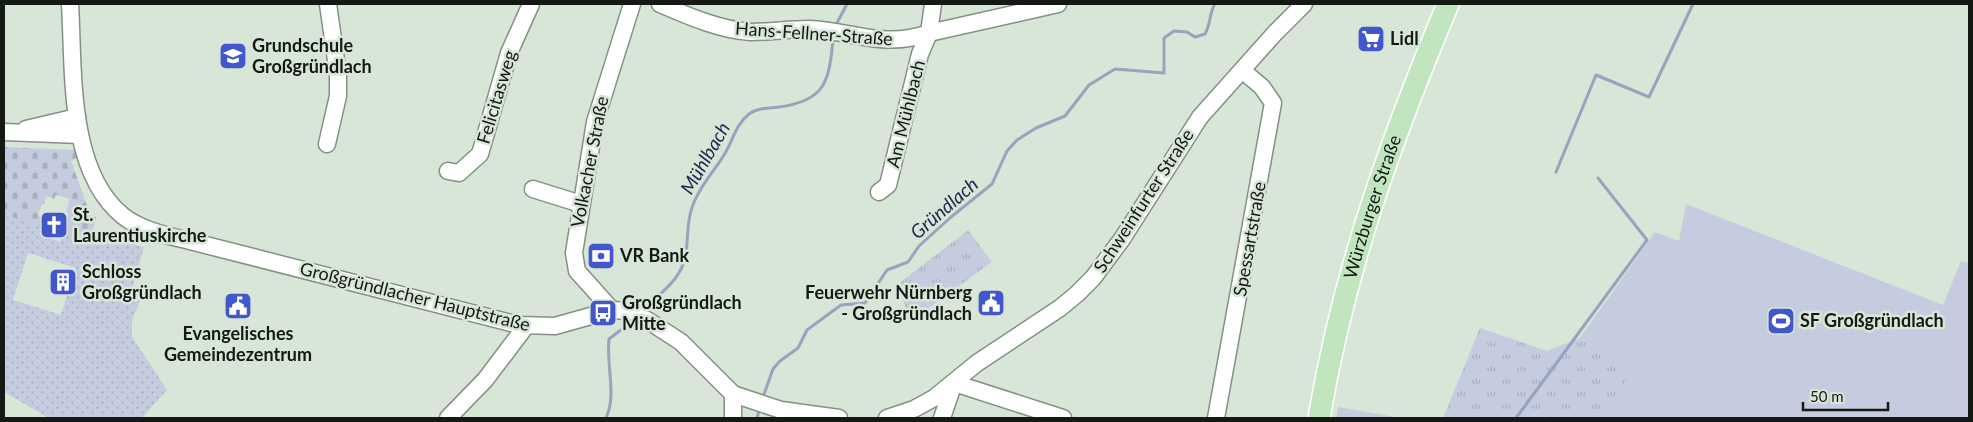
<svg xmlns="http://www.w3.org/2000/svg" width="1973" height="422" font-family="Lato,sans-serif">
<style>
.grass{fill:url(#grass-tufts)}
.cemetery{fill:url(#cemetery-stones)}
.garden{fill:url(#garden-dots);fill-rule:evenodd}
.pitch{fill:#c5ccdf}
.lines{fill:none;stroke-linecap:round;stroke-linejoin:round}
.stream{stroke:#99a2be;stroke-width:3}
.minor-casing{stroke:#839182;stroke-width:19}
.major-casing{stroke:#fff;stroke-width:24}
.minor{stroke:#fff;stroke-width:16}
.major{stroke:#c1e5bf;stroke-width:21}
.labels{text-anchor:middle;stroke-width:5;stroke-linejoin:round;paint-order:stroke}
.street-label{font-size:18px;fill:#141913;stroke:#d7e6d6}
.poi-label{font-size:18px;font-weight:bold;fill:#141913;stroke:#d7e6d6;text-anchor:start}
.water-label{font-size:19px;font-style:italic;fill:#1e284f;stroke:#d7e6d6}
</style>
<defs>
<pattern id="grass-tufts" width="24" height="20" patternUnits="userSpaceOnUse" patternTransform="scale(1.25)"><rect width="24" height="20" fill="#c5ccdf"/><path d="M3 7l-1-3M5 7V3M7 7l1-3M15 17l-1-3M17 17v-4M19 17l1-3" fill="none" stroke="#a8afbe"/></pattern>
<pattern id="cemetery-stones" width="16" height="16" patternUnits="userSpaceOnUse" patternTransform="scale(1.25)"><rect width="16" height="16" fill="#c5ccdf"/><path d="M2 7V4a2 2 0 0 1 4 0v3zM10 15v-3a2 2 0 0 1 4 0v3z" fill="#a8afbe"/></pattern>
<pattern id="garden-dots" width="8" height="8" patternUnits="userSpaceOnUse" patternTransform="scale(1.25)"><rect width="8" height="8" fill="#c5ccdf"/><path d="M2 2h.1M6 6h.1" fill="none" stroke="#a8afbe" stroke-width="1.8" stroke-linecap="round"/></pattern>
</defs>
<rect width="100%" height="100%" fill="#d7e6d6"/>
<g class="grass">
<path d="M968,230L992,262L911,321L897,285Z"/>
<path d="M1480,328L1547,351L1580,338L1636,366L1602,418H1443Z"/>
<path d="M1338,407L1401,418H1336Z"/>
</g>
<path class="cemetery" d="M4,147L76,150L79,157L71,161L91,216L96,217L91,239L63,232L69,213L66,212L70,199L56,195L54,199L46,196L44,204H42L38,215L45,218L43,227L4,215Z"/>
<path class="garden" d="M4,215L43,227L40,235L60,242L63,232L100,241L102,231L130,238L129,243L144,247L130,296L140,300L132,321V337L167,390L142,418H49L4,392ZM28,253L76,268L61,315L13,300Z"/>
<path class="pitch" d="M1686,204L1943,305L1961,261L1969,263V418H1602L1636,366L1580,338L1655,232L1679,241Z"/>
<g class="lines">
<g class="stream">
<path d="M837,23L847,4"/>
<path d="M1556,172L1596,75L1649,97L1693,4"/>
<path d="M649,304C666,289 683,276 686,253C688,239 687,224 691,211C696,191 713,173 724,155C733,141 735,125 749,114C757,108 769,108 779,107C825,101 829,82 833,40"/>
<path d="M762,400L773,369L780,361L798,348L807,330L841,305L865,303L887,270L908,262L919,246L951,217L992,184L1007,151L1017,140L1036,128L1065,116L1089,85L1115,69L1164,73V38L1174,31L1187,32L1195,37L1205,34C1211,24 1209,13 1215,4"/>
<path d="M606,418C617,395 606,365 609,339L630,323"/>
<path d="M757,418L760,408"/>
<path d="M1516,418L1647,240L1598,178"/>
</g>
<defs>
<g id="minor">
<path d="M70,4C74,68 67,171 123,216C141,230 165,235 186,240L519,325L555,326L612,310L628,311L647,320L681,342L733,394L781,410L839,418"/>
<path d="M660,4C688,16 720,30 751,32C770,32 790,29 809,29C854,31 883,49 929,33L1058,4"/>
<path d="M26,129L77,117"/>
<path d="M4,132L80,135"/>
<path d="M327,144L338,96V74L328,4"/>
<path d="M448,171L459,173L480,154L509,53L531,4"/>
<path d="M533,189L581,204"/>
<path d="M879,192L888,185L920,54L929,33L933,4"/>
<path d="M612,310L577,271L574,253L595,122L632,4"/>
<path d="M733,394V418"/>
<path d="M448,418L485,380L526,326"/>
<path d="M887,418L914,409L934,398L977,363L1060,308L1077,294L1093,278L1122,239L1200,117L1275,33L1304,4"/>
<path d="M942,418L954,383L1063,418"/>
<path d="M1216,418L1273,103L1262,87L1243,71"/>
</g>
<g id="major">
<path id="s1" d="M1319,418C1344,270 1390,142 1448,4"/>
</g>
</defs>
<use href="#minor" class="minor-casing"/>
<use href="#major" class="major-casing"/>
<use href="#minor" class="minor"/>
<use href="#major" class="major"/>
</g>
<defs>
<symbol id="supermarket-square" viewBox="-11 -11 22 22"><rect x="-9" y="-9" width="18" height="18" rx="4" fill="#4157cb" stroke="#d7e6d6"/><path d="M-6-5.5h2.5l.6 2H6L4.5 2H-2.5L-4.4-4H-6ZM-1.5 3.2a1.3 1.3 0 1 0 .1 0ZM3 3.2a1.3 1.3 0 1 0 .1 0Z" fill="#fff"/></symbol>
<symbol id="school-square" viewBox="-11 -11 22 22"><rect x="-9" y="-9" width="18" height="18" rx="4" fill="#4157cb" stroke="#d7e6d6"/><path d="M0-5L7-2L0 1L-7-2ZM-4 1L0 2.5L4 1V4Q0 6-4 4Z" fill="#fff"/></symbol>
<symbol id="church-square" viewBox="-11 -11 22 22"><rect x="-9" y="-9" width="18" height="18" rx="4" fill="#4157cb" stroke="#d7e6d6"/><path d="M-1.2-6h2.4v3.5h3.3v2.4h-3.3V6h-2.4V-.1h-3.3v-2.4h3.3Z" fill="#fff"/></symbol>
<symbol id="bank-square" viewBox="-11 -11 22 22"><rect x="-9" y="-9" width="18" height="18" rx="4" fill="#4157cb" stroke="#d7e6d6"/><path d="M-6-4H6V4H-6ZM0-2.3a2.3 2.3 0 1 0 0 4.6a2.3 2.3 0 1 0 0-4.6Z" fill="#fff"/></symbol>
<symbol id="building-square" viewBox="-11 -11 22 22"><rect x="-9" y="-9" width="18" height="18" rx="4" fill="#4157cb" stroke="#d7e6d6"/><path d="M-4-6H4V6H1V3H-1V6H-4ZM-2.5-4.3h1.7v1.8h-1.7ZM.8-4.3h1.7v1.8H.8ZM-2.5-1h1.7V.8h-1.7ZM.8-1h1.7V.8H.8Z" fill="#fff"/></symbol>
<symbol id="civic-square" viewBox="-11 -11 22 22"><rect x="-9" y="-9" width="18" height="18" rx="4" fill="#4157cb" stroke="#d7e6d6"/><path d="M-.6-6.5H3V-4.5H.6V-3L4-1V1h2V6H-6V1h2V-1L-.6-3ZM-1.2 2.5V6h2.4V2.5Z" fill="#fff"/></symbol>
<symbol id="bus-square" viewBox="-11 -11 22 22"><rect x="-9" y="-9" width="18" height="18" rx="4" fill="#4157cb" stroke="#d7e6d6"/><path d="M-5-6H5V4H4V6H2V4H-2V6H-4V4H-5ZM-3.5-4V0h7V-4ZM-3.5 1.2v1.5H-2V1.2ZM2 1.2v1.5H3.5V1.2Z" fill="#fff"/></symbol>
<symbol id="stadium-square" viewBox="-11 -11 22 22"><rect x="-9" y="-9" width="18" height="18" rx="4" fill="#4157cb" stroke="#d7e6d6"/><path d="M0-5a6.5 5 0 1 0 0 10a6.5 5 0 1 0 0-10ZM-3.5-1.8h7v3.6h-7Z" fill="#fff"/></symbol>
</defs>
<g fill-rule="evenodd">
<use href="#supermarket-square" x="1355" y="23" width="32" height="32"/>
<use href="#school-square" x="217" y="40" width="32" height="32"/>
<use href="#church-square" x="38" y="209" width="32" height="32"/>
<use href="#bank-square" x="585" y="240" width="32" height="32"/>
<use href="#building-square" x="47" y="266" width="32" height="32"/>
<use href="#civic-square" x="975" y="287" width="32" height="32"/>
<use href="#civic-square" x="222" y="290" width="32" height="32"/>
<use href="#bus-square" x="587" y="297" width="32" height="32"/>
<use href="#stadium-square" x="1765" y="305" width="32" height="32"/>
</g>
<g class="labels">
<g class="street-label">
<text transform="translate(814 34) rotate(4)" y="6">Hans-Fellner-Straße</text>
<text transform="translate(497 97) rotate(-73)" y="6">Felicitasweg</text>
<text transform="translate(906 114) rotate(-76)" y="6">Am Mühlbach</text>
<text transform="translate(590 162) rotate(-79)" y="6">Volkacher Straße</text>
<text transform="translate(1144 201) rotate(-57)" y="6">Schweinfurter Straße</text>
<text dy="6" stroke="none"><textPath href="#s1" startOffset="218">Würzburger Straße</textPath></text>
<text transform="translate(1250 239) rotate(-80)" y="6">Spessartstraße</text>
<text transform="translate(415 297) rotate(14)" y="6">Großgründlacher Hauptstraße</text>
</g>
<g class="poi-label">
<text x="1390" y="45">Lidl</text>
<text x="252" y="52">Grundschule<tspan x="252" dy="21">Großgründlach</tspan></text>
<text x="73" y="221">St.<tspan x="73" dy="21">Laurentiuskirche</tspan></text>
<text x="620" y="262">VR Bank</text>
<text x="82" y="278">Schloss<tspan x="82" dy="21">Großgründlach</tspan></text>
<text x="972" y="299" text-anchor="end">Feuerwehr Nürnberg<tspan x="972" dy="21">- Großgründlach</tspan></text>
<text x="622" y="309">Großgründlach<tspan x="622" dy="21">Mitte</tspan></text>
<text x="1800" y="327">SF Großgründlach</text>
<text x="238" y="340" text-anchor="middle">Evangelisches<tspan x="238" dy="21">Gemeindezentrum</tspan></text>
</g>
<g class="water-label">
<text transform="translate(705 158) rotate(-60)" y="7">Mühlbach</text>
<text transform="translate(944 208) rotate(-41)" y="7">Gründlach</text>
</g>
</g>
<rect width="1973" height="422" fill="none" stroke="#141913" stroke-width="10"/>
<path d="M1803 402v8h85v-8" fill="none" stroke="#141913" stroke-width="2.5"/>
<text x="1810" y="402" font-size="15" fill="#141913" stroke="#d7e6d6" stroke-width="4" paint-order="stroke">50 m</text>
</svg>
